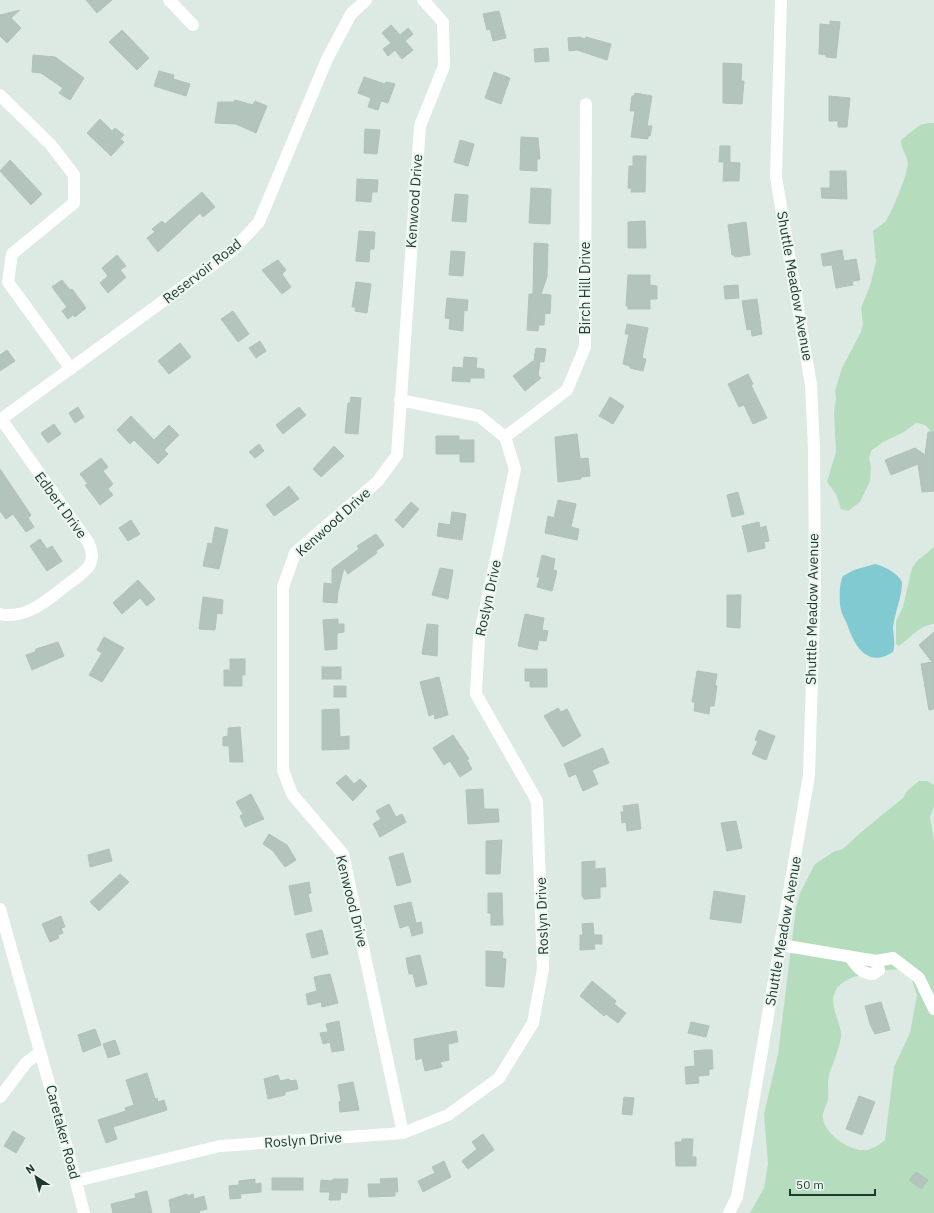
<svg xmlns="http://www.w3.org/2000/svg" width="934" height="1213" font-family="'IBM Plex Sans',sans-serif">
<style>
.green{fill:#b4dcbd;fill-rule:evenodd}
.water{fill:#81cad2}
.building{fill:#b2c4bc;stroke:#afc3ba}
.lines{fill:none;stroke-linecap:round;stroke-linejoin:round}
.minor{stroke:#fff;stroke-width:12}
.labels{text-anchor:middle;stroke-width:4;stroke-linejoin:round;paint-order:stroke}
.street-label{font-size:14px;fill:#1e3930;stroke:#edf6f1}
</style>
<rect width="100%" height="100%" fill="#ddeae3"/>
<g class="green">
<path d="M928,123H934V439C930,429 928,424 916,423L904,432L883,442L871,451L869,458L871,466L870,481L860,502L848,511L841,509L836,494L827,482L836,452L834,413L836,398L835,391L842,368L861,332L863,324L861,308L870,286L876,262L873,231C876,228 882,225 885,222C891,215 908,173 908,163C907,155 901,150 901,140L920,125Z"/>
<path d="M934,547V624C919,625 911,638 899,646L896,644V621L903,607L912,568L917,561Z"/>
<path d="M919,781H927L934,785V806L930,817L934,841V1213H750L764,1188L768,1164L764,1114L778,1054L796,908L800,893L815,864L835,851L843,849L860,833L903,798L907,791ZM901,969L912,980L917,995L910,1033L894,1067L885,1140C874,1150 864,1153 850,1147C838,1142 821,1128 823,1114C824,1109 827,1104 828,1099C829,1091 827,1083 829,1075C833,1062 839,1050 841,1037C842,1021 827,1006 836,990C845,973 885,970 901,969Z"/>
</g>
<path class="water" d="M875,564C884,566 898,573 902,582C902,598 895,611 893,627C893,635 896,643 893,652C867,669 854,645 847,624C845,619 842,615 841,610C839,601 839,583 843,576L854,570Z"/>
<g class="building">
<path d="M86,0H112L97,13Z"/>
<path d="M20,10L11,18L21,28L7,43L0,36V15Z"/>
<path d="M499,11L506,38L493,41L490,29L487,30L483,14Z"/>
<path d="M830,21L840,22L836,58L826,57V55L819,54L820,24L830,25Z"/>
<path d="M391,25L400,35L408,28L413,34L405,41L413,50L402,59L395,50L388,56L383,49L391,43L382,33Z"/>
<path d="M122,30L149,58L137,70L109,42Z"/>
<path d="M579,37L585,39L586,37L611,44L607,60L577,50L569,51L568,38Z"/>
<path d="M548,48L549,61L535,62L534,49Z"/>
<path d="M33,55L55,57L84,78L70,100L59,93L63,88L41,73L32,72Z"/>
<path d="M723,63L742,64L741,81H744L742,104L723,103Z"/>
<path d="M159,71L174,75L173,79L190,84L186,96L154,86Z"/>
<path d="M494,72L510,78L501,104L485,98Z"/>
<path d="M364,77L385,84L386,82L395,84L388,103L381,101L378,110L368,107L371,98L358,93Z"/>
<path d="M635,93L652,96L647,126H652L650,136H648V139L631,137L635,111H630L632,96H634Z"/>
<path d="M829,96L850,98L847,127H838V121H829Z"/>
<path d="M235,100L253,105L255,101L267,106L256,133L236,124L215,123L218,102H234Z"/>
<path d="M100,119L112,131L115,128L124,135L120,139L124,142L111,156L87,133Z"/>
<path d="M365,129L380,130L377,154L364,153Z"/>
<path d="M521,137L538,138L540,159H537V171L520,170Z"/>
<path d="M460,140L474,144L468,166L454,162Z"/>
<path d="M720,146H730V162H719Z"/>
<path d="M633,156H646L645,192H631L632,189L628,188L629,166H633Z"/>
<path d="M10,160L42,194L31,205L0,171Z"/>
<path d="M724,162L740,163L739,181H723Z"/>
<path d="M830,171H846L847,199L822,198L821,188H830Z"/>
<path d="M357,179L378,180L377,192H372L371,202L356,201Z"/>
<path d="M531,188L551,189L550,224L529,223Z"/>
<path d="M202,192L215,207L203,217L200,213L158,252L147,238L155,232L152,229L162,221L165,224Z"/>
<path d="M455,194L468,195L466,222L452,221Z"/>
<path d="M645,221L646,248H628V222Z"/>
<path d="M746,222L750,255L735,257L734,255H732L728,225Z"/>
<path d="M359,231L375,232L374,249H370L369,262L356,261Z"/>
<path d="M534,243L548,244L547,277L541,294L551,295L550,314L545,313L544,325H539L538,331L527,330L529,294H533Z"/>
<path d="M842,250L844,261L856,259L860,280L852,281L853,285L836,288L832,265L823,266L821,254Z"/>
<path d="M451,251L465,252L463,276L449,275Z"/>
<path d="M117,255L126,266L120,270L126,277L108,293L100,283L108,276L102,268Z"/>
<path d="M278,260L286,270L282,274L291,287L282,294L262,270Z"/>
<path d="M628,275H650V285L657,286V299H650V309H628V306H626Z"/>
<path d="M62,280L70,290L72,289L86,308L75,317L73,315L68,319L62,311L67,307L52,287Z"/>
<path d="M356,282L371,284L367,313L355,311L356,307H352Z"/>
<path d="M738,285L739,298L725,299L724,286Z"/>
<path d="M447,298L468,300L467,311L464,310L463,331L449,329L450,319L445,318Z"/>
<path d="M757,299L762,334L752,336L751,329L747,330L742,301Z"/>
<path d="M233,311L249,334L238,342L221,319Z"/>
<path d="M627,324L648,328L642,358L646,359L643,371L630,368V366L623,364L629,334H625Z"/>
<path d="M260,341L266,351L256,358L249,348Z"/>
<path d="M180,343L191,357L169,374L158,361Z"/>
<path d="M536,348L546,349L544,362L534,360Z"/>
<path d="M7,350L15,361L0,371V355Z"/>
<path d="M464,357L477,358L476,368L484,369V378H470V382L452,381L453,367L463,368Z"/>
<path d="M533,361L540,362L538,375L541,378L525,391L513,376Z"/>
<path d="M748,374L753,384L751,385L767,418L753,424L744,405L739,407L728,384Z"/>
<path d="M351,397L361,398L358,434L345,433L348,403H350Z"/>
<path d="M610,397L624,406L613,424L599,416Z"/>
<path d="M78,407L84,417L75,423L69,413Z"/>
<path d="M299,407L306,415L283,434L276,425Z"/>
<path d="M131,416L154,440L169,425L179,435L164,450L168,454L158,464L134,440L130,444L117,430Z"/>
<path d="M54,424L61,434L48,443L41,433Z"/>
<path d="M928,432H934V491L922,492L918,464L891,475L885,460L915,448L925,455Z"/>
<path d="M577,434L580,459L588,458L590,476L581,477V479L558,482L555,437Z"/>
<path d="M436,436H459V440H474V462H460V454H436Z"/>
<path d="M259,444L264,451L255,458L249,452Z"/>
<path d="M334,446L344,456L321,477L313,469Z"/>
<path d="M101,458L108,467L103,471L113,484L108,489L113,495L100,505L85,485L88,484L80,474Z"/>
<path d="M0,469L31,515L28,518L34,527L26,532L13,514L6,519L0,511Z"/>
<path d="M289,486L299,499L274,516L266,505Z"/>
<path d="M738,492L744,514L732,517L727,495Z"/>
<path d="M558,500L576,504L571,527L579,529L577,540L545,533L548,516L554,518Z"/>
<path d="M411,502L419,509L403,528L395,520Z"/>
<path d="M452,512L466,514L462,540L437,536L439,523L450,525Z"/>
<path d="M131,520L140,534L128,541L119,528Z"/>
<path d="M759,522L760,528L766,526L769,541L764,542L765,548L748,552L742,526Z"/>
<path d="M215,527L228,530L219,569L203,566L208,543L212,544Z"/>
<path d="M376,534L384,545L376,551L377,553L348,574L344,568L338,592L337,603L323,602L324,583L332,584V569L359,549L357,546Z"/>
<path d="M40,539L47,549L52,546L62,561L47,571L30,546Z"/>
<path d="M542,555L555,559L553,570L557,571L552,591L537,587L540,577H537Z"/>
<path d="M440,568L453,570L448,599L432,595Z"/>
<path d="M138,580L155,599L147,606L140,598L122,614L113,603Z"/>
<path d="M727,595H741L740,628L727,627Z"/>
<path d="M203,597L223,600L222,614L217,613L215,630L199,629Z"/>
<path d="M525,614L544,618L542,630L548,631L546,641L539,640L537,650L518,646Z"/>
<path d="M338,619V624H344V632L337,633V649L325,650L323,620Z"/>
<path d="M427,624L438,625L437,656L422,654Z"/>
<path d="M934,632V709L929,710L921,664L932,662L919,645Z"/>
<path d="M104,637L124,648L102,682L89,675L102,653L97,650Z"/>
<path d="M58,642L64,656L32,670L26,655L35,652L36,649Z"/>
<path d="M230,659H245V675H242V686H224V670H230Z"/>
<rect x="322" y="667" width="19" height="12"/>
<path d="M525,669H547V687H530V681H525Z"/>
<path d="M697,671L717,674L715,685L717,686L714,706H710L709,714L694,711L695,702H692Z"/>
<path d="M439,677L448,715L435,719L434,714L429,716L420,682Z"/>
<rect x="334" y="686" width="12" height="11"/>
<path d="M558,708L561,712L567,709L581,736L563,747L544,716Z"/>
<path d="M339,709L340,737L349,736V749L322,750V710Z"/>
<path d="M240,727L243,762H230L229,746H223V737L228,736V728Z"/>
<path d="M759,730L775,736L766,760L752,754L758,741L755,740Z"/>
<path d="M453,735L469,759L467,760L472,769L460,777L450,761L444,765L433,748Z"/>
<path d="M603,748L609,763L592,770L598,784L583,791L576,774L569,777L564,764Z"/>
<path d="M346,775L354,784L360,779L367,786L353,801L336,783Z"/>
<path d="M483,789L484,809H498L499,822L468,824L466,790Z"/>
<path d="M251,794L264,819L245,827L240,816L243,814L236,802Z"/>
<path d="M389,804L396,817L402,814L406,822L380,837L373,824L381,819L376,811Z"/>
<path d="M638,804L641,829L627,831L626,822L622,823L621,812H624L623,806Z"/>
<path d="M736,821L742,848L727,851L721,823Z"/>
<path d="M269,834L287,845L296,860L285,867L273,851L263,844Z"/>
<path d="M502,840L500,874H486V841Z"/>
<path d="M109,849L112,861L90,867L88,855Z"/>
<path d="M403,853L411,882L397,886L389,857Z"/>
<path d="M595,861V869L605,868L606,887H600V898L584,899L582,895V862Z"/>
<path d="M120,874L129,882L99,911L90,902Z"/>
<path d="M309,882L311,893L308,894L312,911L295,915L289,886Z"/>
<path d="M714,891L745,896L741,923L710,919Z"/>
<path d="M488,893H502L503,925H491V913H488Z"/>
<path d="M411,902L416,923L421,922L423,933L412,936L409,925L400,928L394,906Z"/>
<path d="M61,916L65,927L61,928L63,933L58,935L59,938L50,942L42,924Z"/>
<path d="M593,923L594,935H602V944H594L595,949L580,950V935H583L582,924Z"/>
<path d="M322,930L328,954L312,958L306,934Z"/>
<path d="M486,951L503,952L502,958L506,959L504,987L486,986Z"/>
<path d="M420,955L427,984L416,987L413,974H409L406,958Z"/>
<path d="M330,974L338,1003L322,1007L321,1002L308,1005L306,994L317,991L314,977Z"/>
<path d="M592,981L616,1001L614,1004L626,1013L618,1023L606,1014L604,1016L580,996Z"/>
<path d="M881,1002L890,1030L875,1034L870,1024L865,1006Z"/>
<path d="M339,1021L344,1050L332,1052L330,1042L323,1044L320,1033L328,1032L326,1024Z"/>
<path d="M691,1022L709,1026L706,1037L688,1033Z"/>
<path d="M95,1029L101,1045L83,1052L78,1035Z"/>
<path d="M456,1031L458,1042L448,1044L449,1060L440,1062L442,1067L425,1071L422,1058L416,1060L414,1039Z"/>
<path d="M115,1040L120,1054L108,1058L103,1044Z"/>
<path d="M704,1050H712L713,1069H709V1075L698,1076L699,1083L686,1084L685,1067L695,1066L694,1051Z"/>
<path d="M147,1073L155,1099L157,1098L158,1102L164,1100L167,1110L113,1127L117,1139L106,1143L98,1120L126,1111L125,1108L134,1105L126,1080Z"/>
<path d="M278,1075L280,1081L289,1079L290,1081L296,1080L298,1089L285,1092V1095L268,1099L264,1079Z"/>
<path d="M353,1082L359,1110L340,1112L339,1102L341,1101L338,1085Z"/>
<path d="M859,1096L875,1102L862,1135L846,1129Z"/>
<path d="M624,1097L634,1098L632,1115L622,1114Z"/>
<path d="M13,1131L25,1138L16,1153L4,1146Z"/>
<path d="M483,1134L494,1150L468,1169L462,1161L477,1149L472,1142Z"/>
<path d="M682,1139H693L692,1157H696V1166H676L675,1142H682Z"/>
<path d="M444,1161L451,1177L423,1192L418,1181L435,1173L432,1167Z"/>
<path d="M916,1172L928,1180L921,1189L909,1180Z"/>
<rect x="272" y="1178" width="31" height="12"/>
<path d="M397,1178L398,1192H395V1196L369,1197L368,1184H381L380,1179Z"/>
<path d="M255,1179V1184L261,1183V1192L240,1194L241,1198L230,1199L229,1186L239,1185V1181Z"/>
<path d="M333,1179H348L347,1193L341,1192L340,1200H329L330,1192H320L321,1180L332,1181Z"/>
<path d="M147,1191L152,1213H113L111,1204L136,1198L135,1194Z"/>
<path d="M187,1194L188,1196L193,1194L194,1199L204,1196L207,1209L199,1211L200,1213H171L169,1200Z"/>
</g>
<g class="lines">
<g class="minor">
<path d="M169,0L193,25"/>
<path d="M0,95L51,145L74,175V203L12,254L8,282L71,369"/>
<path d="M0,420L232,251L259,222L327,59L351,14L366,0"/>
<path d="M505,437L567,390L585,347L586,104"/>
<path d="M0,614C26,620 49,599 68,584C75,579 84,573 89,566C94,558 92,550 88,542L1,419"/>
<path d="M0,909L68,1151L84,1213"/>
<path d="M781,945L876,961L893,958L919,978L934,1009"/>
<path d="M850,957C857,967 861,973 873,974L879,970L876,961"/>
<path d="M0,1097L26,1063L40,1052"/>
<path d="M403,1133L343,854L292,794L283,770V587L295,553L378,481L397,455L420,126L444,66L443,22L423,0"/>
<path d="M76,1181L220,1146L403,1133L448,1115L499,1078L533,1023L543,969L537,801L476,694L479,638L515,469L505,437L479,416L400,400"/>
<path d="M729,1213L737,1197L809,775L815,583L814,448L811,385L776,177L781,0"/>
</g>
</g>
<g class="labels">
<g class="street-label">
<text transform="translate(414 201) rotate(-86)" y="5">Kenwood Drive</text>
<text transform="translate(202 271) rotate(-38)" y="5">Reservoir Road</text>
<text transform="translate(795 286) rotate(80)" y="5">Shuttle Meadow Avenue</text>
<text transform="translate(585 288) rotate(-90)" y="5">Birch Hill Drive</text>
<text transform="translate(61 505) rotate(54)" y="5">Edbert Drive</text>
<text transform="translate(333 522) rotate(-42)" y="5">Kenwood Drive</text>
<text transform="translate(488 598) rotate(-78)" y="5">Roslyn Drive</text>
<text transform="translate(812 609) rotate(-89)" y="5">Shuttle Meadow Avenue</text>
<text transform="translate(352 901) rotate(76)" y="5">Kenwood Drive</text>
<text transform="translate(542 916) rotate(-92)" y="5">Roslyn Drive</text>
<text transform="translate(783 931) rotate(-80)" y="5">Shuttle Meadow Avenue</text>
<text transform="translate(63 1132) rotate(75)" y="5">Caretaker Road</text>
<text transform="translate(303 1140) rotate(-4)" y="5">Roslyn Drive</text>
</g>
</g>
<g transform="translate(36 1177) rotate(324)" stroke="#edf6f1" stroke-width="3" paint-order="stroke">
<path d="M0-3L7 15L0 10L-7 15Z" fill="#1e3930"/>
<text y="-6" font-size="11" font-weight="bold" text-anchor="middle" fill="#1e3930">N</text>
</g>
<path d="M790 1189v6h85v-6" fill="none" stroke="#1e3930" stroke-width="2"/>
<text x="796" y="1189" font-size="12" fill="#1e3930" stroke="#edf6f1" stroke-width="3" paint-order="stroke">50 m</text>
</svg>
